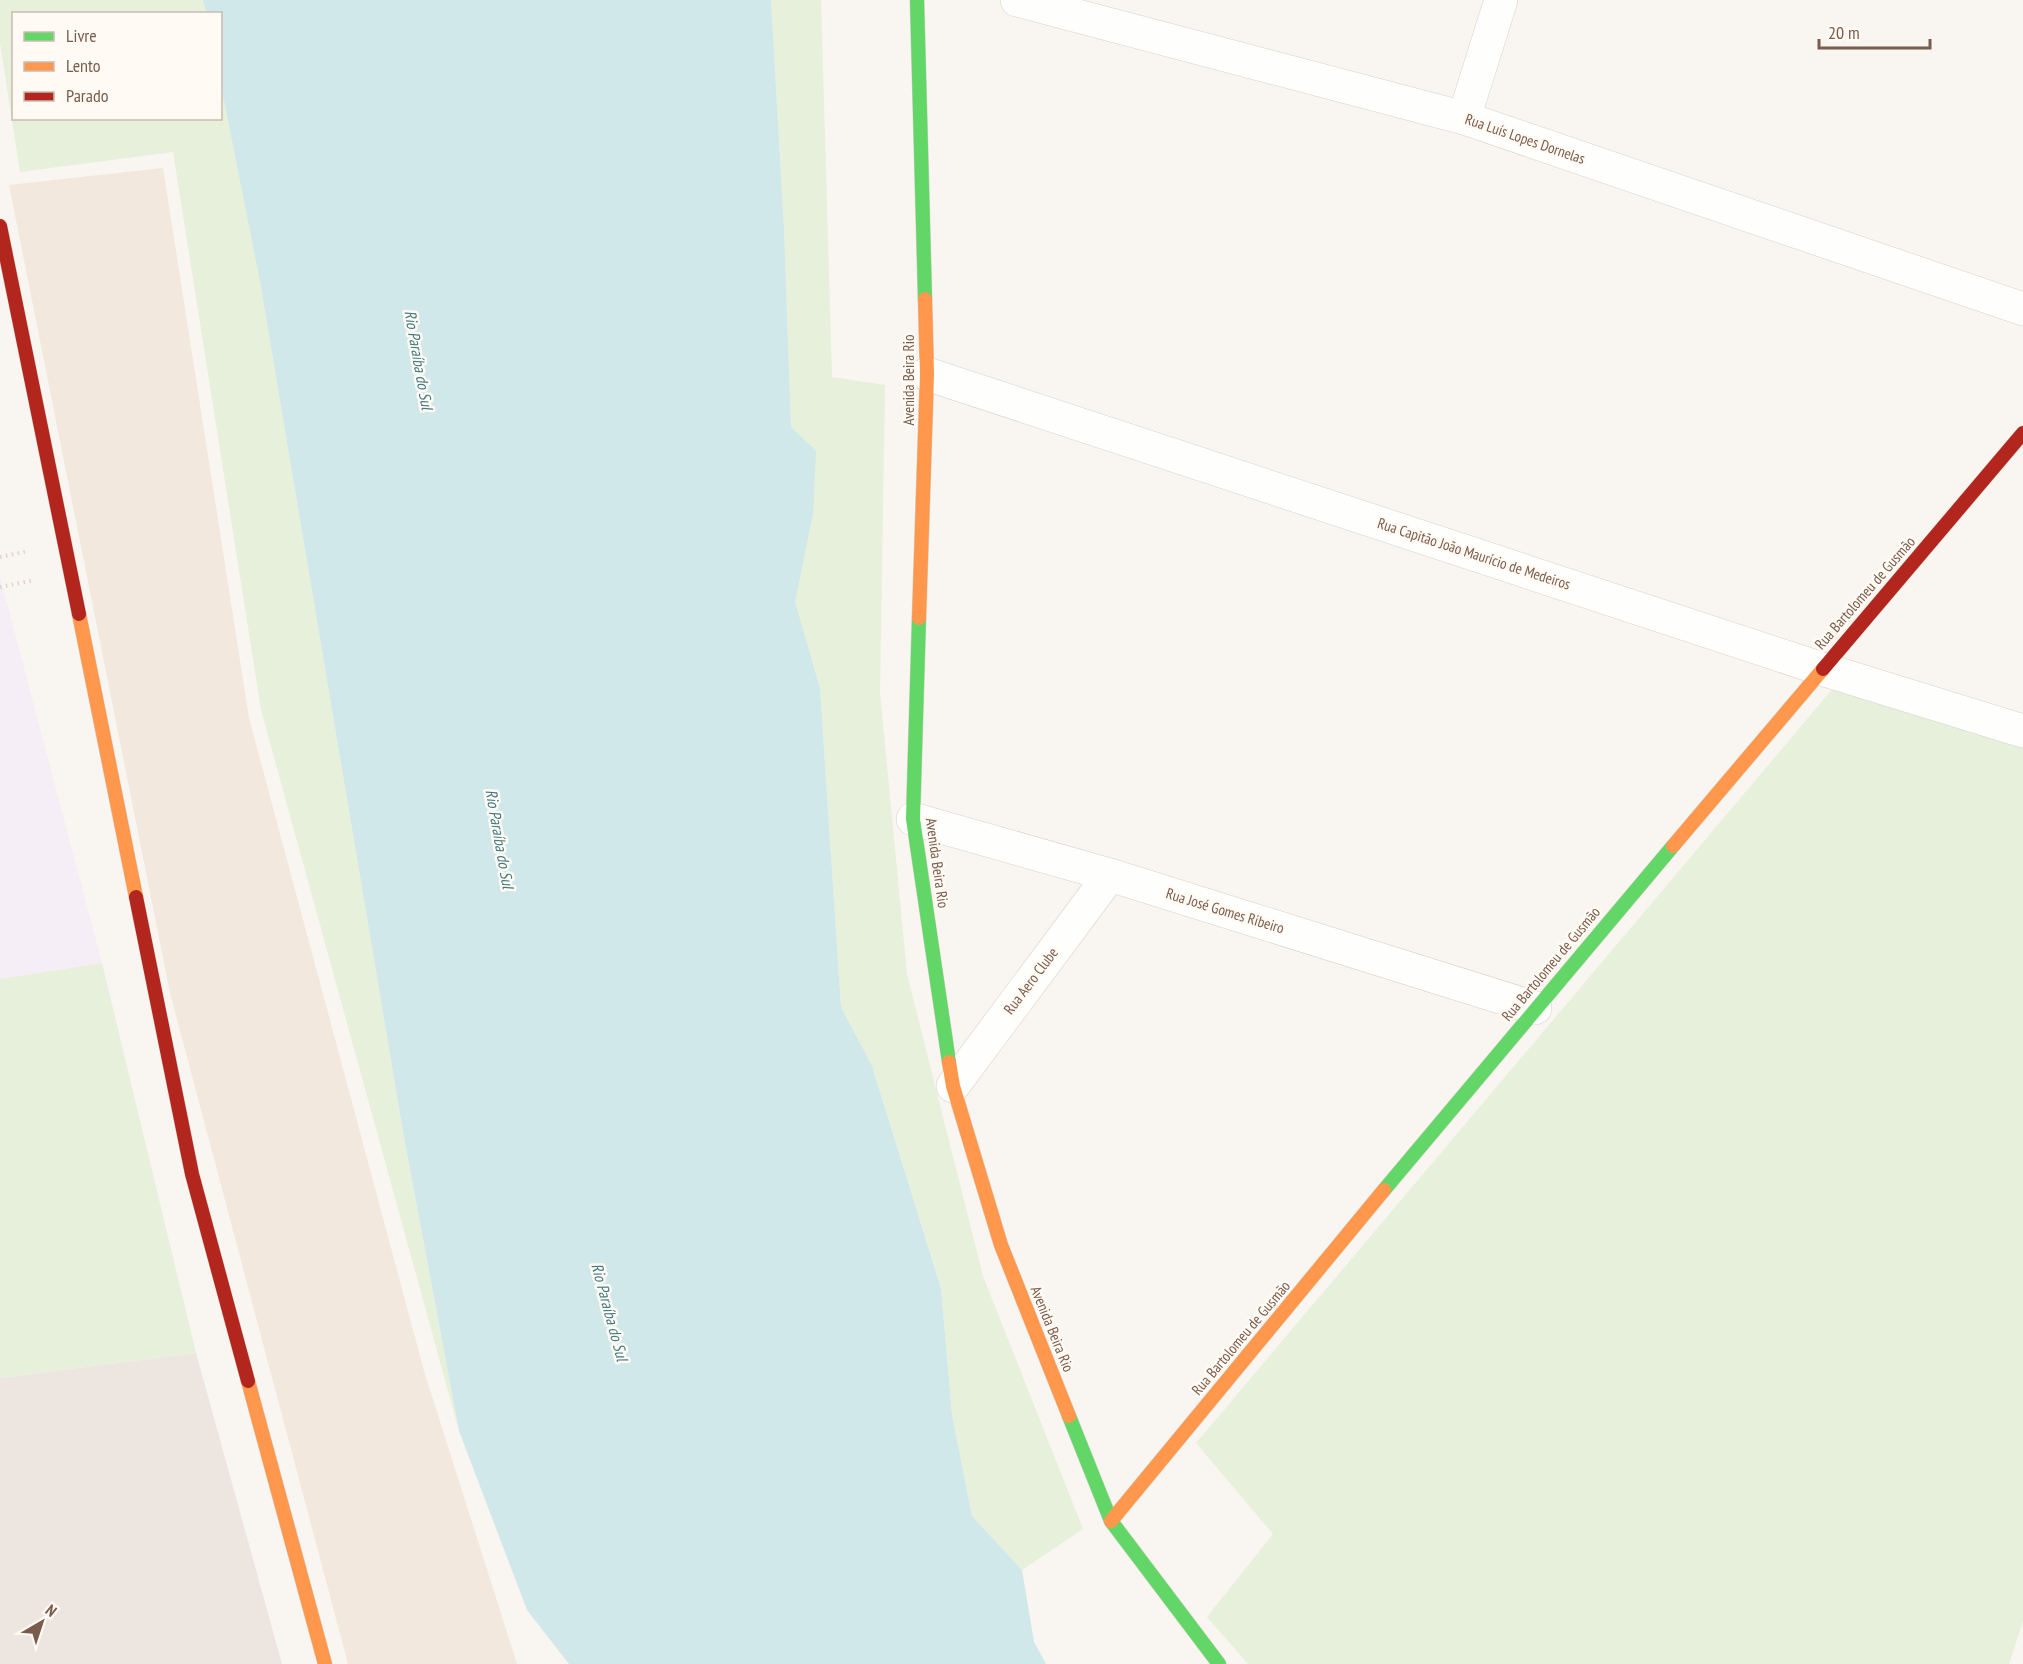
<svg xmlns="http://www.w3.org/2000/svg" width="2023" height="1664" font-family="'PT Sans Narrow',sans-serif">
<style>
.residential{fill:#f2e8de}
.industrial{fill:#ede5e0}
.education{fill:#f6eef6}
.green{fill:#e7f0db}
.water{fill:#d0e8ea}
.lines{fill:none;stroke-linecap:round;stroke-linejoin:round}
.street-casing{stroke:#d7d1cb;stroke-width:34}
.fast-casing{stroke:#d9d2cb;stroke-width:15}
.slow-casing{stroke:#d9d2cb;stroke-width:15}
.jam-casing{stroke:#d9d2cb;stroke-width:15}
.path{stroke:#dcd5d0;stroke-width:4;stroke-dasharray:1.5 4.5;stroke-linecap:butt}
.street{stroke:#fefefd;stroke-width:33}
.fast{stroke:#63d668;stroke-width:14}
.slow{stroke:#ff974d;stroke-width:14}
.jam{stroke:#b3261e;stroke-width:14}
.labels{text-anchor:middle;stroke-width:5;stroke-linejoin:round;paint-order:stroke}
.street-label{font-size:15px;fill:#7a5c4d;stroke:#fffaf3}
.water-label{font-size:16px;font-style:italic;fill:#437c86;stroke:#fffaf3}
</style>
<rect width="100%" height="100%" fill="#f9f5f0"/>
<path class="residential" d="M163,168L249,718L424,1371L517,1664H348L170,993L9,185Z"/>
<path class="industrial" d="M196,1353L282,1664H0V1378Z"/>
<path class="education" d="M0,577L102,963L0,979Z"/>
<g class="green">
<path d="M0,0H203L206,13L14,14V118H220L221,86L260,282L403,1132L459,1431L261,710L173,152L20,172L0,43Z"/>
<path d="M771,0H821L832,377L885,385L880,692L907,974L983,1276L1083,1529L1022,1570L972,1516L952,1415L941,1287L872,1066L841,1007L820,688L794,602L813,514L791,427L784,228Z"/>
<path d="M1835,686L2023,745V1621L2009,1664H1248L1207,1617L1273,1534L1196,1443Z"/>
<path d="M102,963L196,1353L0,1378V979Z"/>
</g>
<path class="water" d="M203,0H771L784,228L791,427L816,451L813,514L795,602L820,688L841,1007L872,1066L941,1288L952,1415L972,1516L1022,1570L1034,1642L1046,1664H569L527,1610L459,1431L403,1132L260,282L221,86L220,14L206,13Z"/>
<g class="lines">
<defs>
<g id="street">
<path d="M1017,0L1464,118L2023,309"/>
<path d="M1464,118L1501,0"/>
<path d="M927,374L1822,669L2023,731"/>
<path d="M913,819L1110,875L1535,1008"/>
<path d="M953,1086L1110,875"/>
</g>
<g id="fast">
<path d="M917,0L925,299"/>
<path d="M919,618L913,819L949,1062"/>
<path d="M1384,1190L1673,846"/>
<path d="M1069,1416L1111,1521L1219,1664"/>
</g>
<g id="slow">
<path d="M79,614L136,897"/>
<path d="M919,618L927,374L925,299"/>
<path d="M1673,846L1823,669"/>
<path d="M949,1062L953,1086L1001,1245L1069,1416"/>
<path d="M248,1381L325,1664"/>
<path d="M1111,1521L1384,1190"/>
</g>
<g id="jam">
<path d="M0,226L79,614"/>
<path d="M1823,669L2023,433"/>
<path d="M136,897L192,1174L248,1381"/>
</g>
</defs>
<use href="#street" class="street-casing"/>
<use href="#fast" class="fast-casing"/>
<use href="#slow" class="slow-casing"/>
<use href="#jam" class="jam-casing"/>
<g class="path">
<path d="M0,557L29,551"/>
<path d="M0,587L35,580"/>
</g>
<use href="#street" class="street"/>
<use href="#fast" class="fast"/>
<use href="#slow" class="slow"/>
<use href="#jam" class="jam"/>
</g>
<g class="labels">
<g class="street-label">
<text transform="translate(1525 139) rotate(19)" y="5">Rua Luís Lopes Dornelas</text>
<text transform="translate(909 380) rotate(-90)" y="5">Avenida Beira Rio</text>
<text transform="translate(1474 554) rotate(18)" y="5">Rua Capitão João Maurício de Medeiros</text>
<text transform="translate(1865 593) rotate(-49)" y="5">Rua Bartolomeu de Gusmão</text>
<text transform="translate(937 863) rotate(82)" y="5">Avenida Beira Rio</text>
<text transform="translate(1225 911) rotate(17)" y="5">Rua José Gomes Ribeiro</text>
<text transform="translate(1551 964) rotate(-50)" y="5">Rua Bartolomeu de Gusmão</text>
<text transform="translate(1031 981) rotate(-53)" y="5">Rua Aero Clube</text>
<text transform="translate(1052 1329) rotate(68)" y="5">Avenida Beira Rio</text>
<text transform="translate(1241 1338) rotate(-50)" y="5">Rua Bartolomeu de Gusmão</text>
</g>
<g class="water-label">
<text transform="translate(419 360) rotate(80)" y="6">Rio Paraíba do Sul</text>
<text transform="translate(500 839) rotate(80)" y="6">Rio Paraíba do Sul</text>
<text transform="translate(610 1312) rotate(75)" y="6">Rio Paraíba do Sul</text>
</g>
</g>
<rect x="12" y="12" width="210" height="108" fill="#fffaf3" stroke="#cabbb1" stroke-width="1.5"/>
<rect x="24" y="32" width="30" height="9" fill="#63d668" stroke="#cabbb1" stroke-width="1.5"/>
<text x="66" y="42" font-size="18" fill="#7a5c4d">Livre</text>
<rect x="24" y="62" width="30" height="9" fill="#ff974d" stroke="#cabbb1" stroke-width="1.5"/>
<text x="66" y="72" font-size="18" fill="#7a5c4d">Lento</text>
<rect x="24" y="92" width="30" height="9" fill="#b3261e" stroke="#cabbb1" stroke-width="1.5"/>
<text x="66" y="102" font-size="18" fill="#7a5c4d">Parado</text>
<g transform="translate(42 1622) rotate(39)" stroke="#fffaf3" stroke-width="4.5" paint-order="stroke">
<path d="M0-4.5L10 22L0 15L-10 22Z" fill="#7a5c4d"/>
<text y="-9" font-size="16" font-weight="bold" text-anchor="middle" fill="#7a5c4d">N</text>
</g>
<path d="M1819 39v9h111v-9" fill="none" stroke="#7a5c4d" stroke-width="3"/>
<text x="1828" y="39" font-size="18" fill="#7a5c4d" stroke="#fffaf3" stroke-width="4.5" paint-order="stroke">20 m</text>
</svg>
